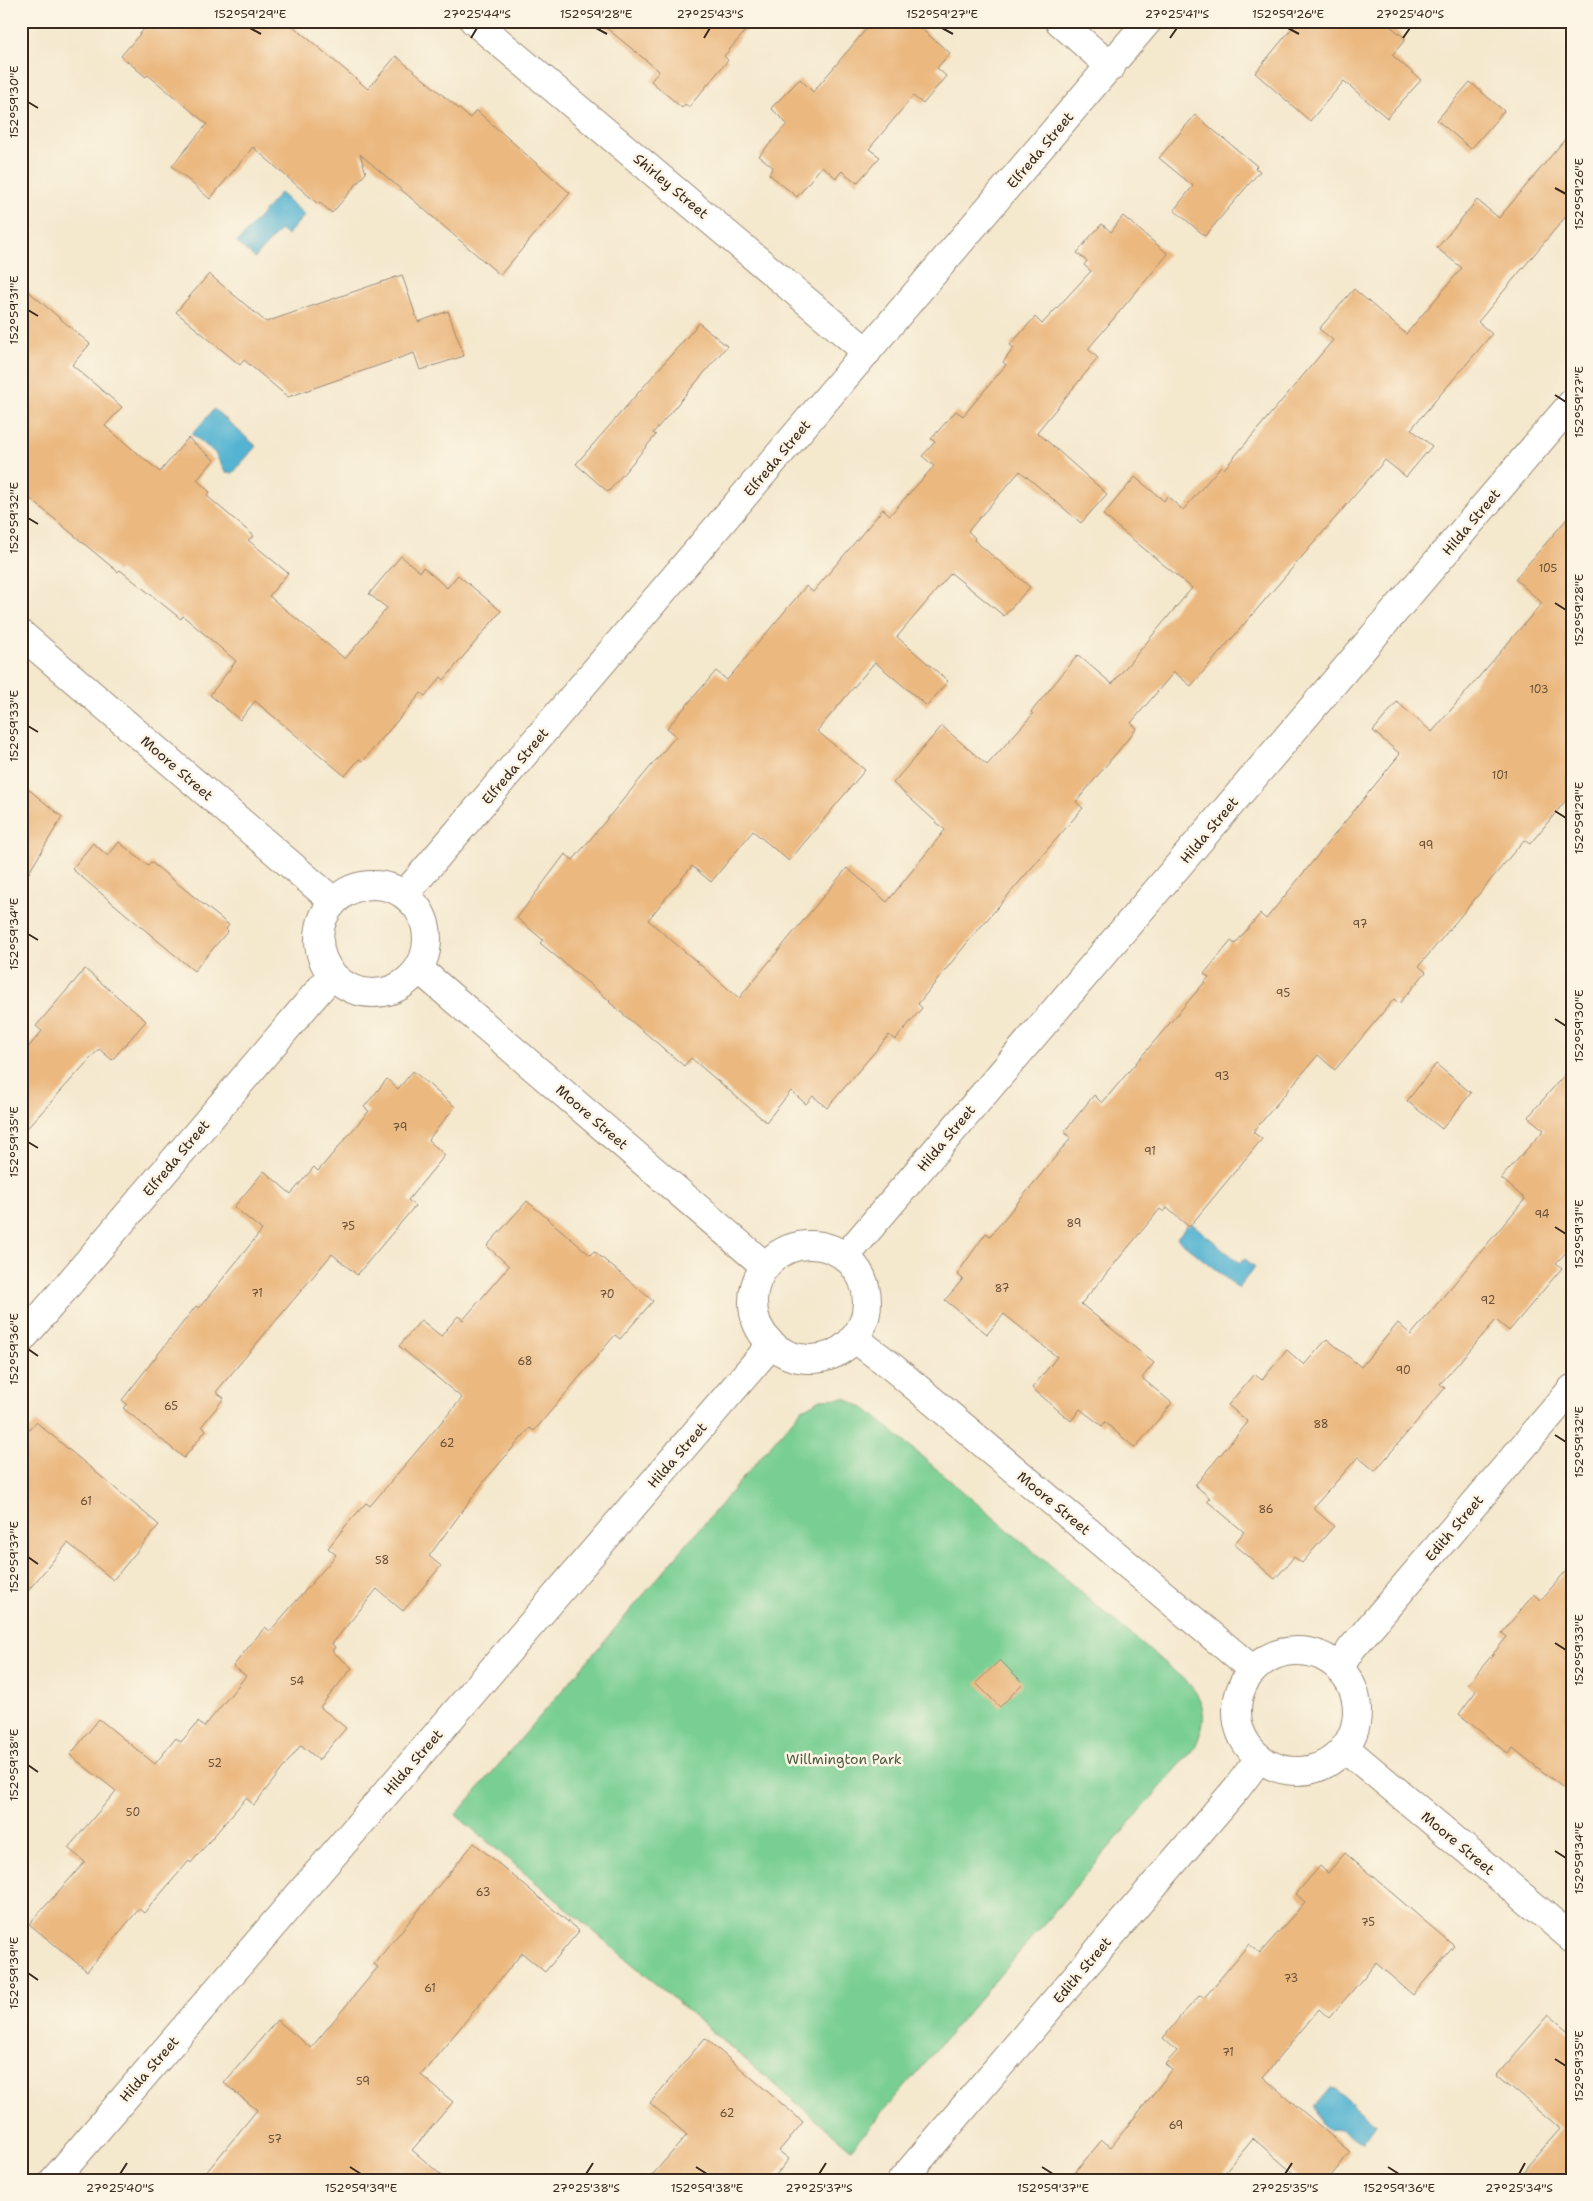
<svg xmlns="http://www.w3.org/2000/svg" width="1593" height="2201" font-family="'Shantell Sans',sans-serif">
<style>
.green{fill:#79cf93;stroke:#5a7c58}
.water{fill:#53b3d2;stroke:#476e78}
.building{fill:#ebb87f}
.lines{fill:none;stroke-linecap:round;stroke-linejoin:round}
.minor-casing{stroke:#988976;stroke-width:30}
.minor{stroke:#fff;stroke-width:28}
.ticks{fill:none;stroke:#3b2a1e;stroke-width:2}
.labels{text-anchor:middle;stroke-width:5;stroke-linejoin:round;paint-order:stroke}
.number-label{font-size:11px;fill:#674e36}
.street-label{font-size:14px;fill:#3b2a1e;stroke:#fcf5e5}
.park-label{font-size:14px;fill:#4e5c41;stroke:#fcf5e5}
.neatline{fill:none;stroke:#3b2a1e;stroke-width:2}
.ticks-label{font-size:12px;text-anchor:middle;fill:#3b2a1e}
</style>
<rect width="100%" height="100%" fill="#fcf5e5"/>
<filter id="ink" filterUnits="userSpaceOnUse"><feTurbulence type="fractalNoise" baseFrequency=".02" numOctaves="2"/><feDisplacementMap in="SourceGraphic" scale="10" xChannelSelector="R" yChannelSelector="G"/><feConvolveMatrix kernelMatrix="1 2 1 2 8 2 1 2 1" color-interpolation-filters="sRGB"/></filter>
<filter id="wash" filterUnits="userSpaceOnUse"><feTurbulence type="fractalNoise" baseFrequency=".0096" numOctaves="4" result="noise"/><feDisplacementMap in="SourceGraphic" scale="20" xChannelSelector="R" yChannelSelector="G"/><feGaussianBlur stdDeviation="1.12" result="paint"/><feColorMatrix in="noise" values="0 0 0 0 0 0 0 0 0 0 0 0 0 0 0 0 0 1.4 0 .05"/><feComposite in="paint" operator="in"/></filter>
<g filter="url(#wash)">
<rect width="100%" height="100%" fill="#f4e8cd"/>
<path class="green" d="M845,1398L866,1409L1189,1684C1208,1705 1206,1722 1195,1747L851,2149L456,1815L801,1410L821,1399Z"/>
<g class="water">
<path d="M280,193L305,215L287,235L280,230L255,258L237,243Z"/>
<path d="M214,409L256,446L233,473L225,472L215,453L192,434Z"/>
<path d="M1190,1222L1240,1263L1245,1259L1255,1267L1238,1288L1177,1238Z"/>
<path d="M1331,2088L1335,2089L1376,2124L1363,2142C1349,2139 1344,2126 1328,2130L1322,2124L1315,2107Z"/>
</g>
<g id="blocks">
<g class="building">
<path d="M151,21H287L368,89L396,56L470,118L476,110L570,193L500,275L360,154L366,173L332,213L319,202L318,204L253,147L210,199L172,166L207,124L148,75L146,77L121,56Z"/>
<path d="M598,21H754L724,56L728,60L689,107L685,104L682,108L651,81L659,71Z"/>
<path d="M873,21H912L950,53L937,68L946,76L923,104L913,96L869,149L880,157L857,183L842,171L836,178L822,166L797,197L769,174L773,167L759,156L787,124L771,108L800,79L813,92Z"/>
<path d="M1298,21H1384L1406,39L1392,55L1421,80L1387,118L1344,81L1310,121L1255,73Z"/>
<path d="M1470,82L1504,111L1471,149L1437,120Z"/>
<path d="M1195,115L1257,166L1255,168L1260,171L1205,236L1174,210L1193,186L1159,158Z"/>
<path d="M1572,131V209L1478,322L1492,334L1411,429L1432,446L1406,477L1385,460L1191,686L1174,672L1131,723L1137,728L1076,802L1083,808L967,943L918,1004L922,1008L895,1040L889,1035L827,1108L813,1096L806,1104L791,1091L766,1122L691,1058L684,1066L609,1002L610,1001L540,943L543,940L517,918L565,854L573,860L676,736L667,728L716,671L727,680L806,586L813,592L883,509L890,515L934,466L922,456L935,442L931,439L956,411L963,416L1006,365L1003,362L1014,348L1010,345L1035,317L1042,324L1091,271L1084,265L1087,261L1077,253L1089,238L1102,224L1111,232L1123,216L1168,254L1088,349L1098,358L1037,432L1107,494L1081,523L1020,471L968,531L975,538L974,540L1030,587L1004,616L951,573L897,637L948,681L927,706L875,662L817,731L865,770L789,861L753,831L711,882L692,866L648,920L739,998L847,868L887,902L945,830L893,783L942,726L987,765L1033,714L1031,712L1078,655L1112,684L1192,588L1103,515L1135,477L1164,501L1167,496L1183,510L1221,466L1224,469L1333,340L1319,329L1354,289L1406,334L1462,268L1437,248L1477,200L1499,218Z"/>
<path d="M209,274L266,322L402,275L418,322L448,311L464,356L420,370L414,353L288,397L244,360L240,365L176,312Z"/>
<path d="M21,285L90,344L72,365L122,407L105,426L160,472L188,438L214,460L197,480L210,492L207,496L254,536L248,540L288,573L269,596L345,659L387,608L369,594L401,556L420,572L423,567L447,588L458,575L501,611L444,680L441,677L425,696L421,693L363,761L359,759L345,776L255,701L240,720L210,695L236,661L183,616L181,619L120,570L118,572L21,491Z"/>
<path d="M699,323L727,346L653,433L656,435L608,492L576,464Z"/>
<path d="M1572,513V793L1530,844L1524,840L1419,966L1426,972L1399,1004L1394,999L1335,1070L1318,1055L1253,1132L1262,1139L1189,1227L1167,1208L1164,1212L1160,1209L1081,1304L1154,1363L1142,1378L1172,1403L1135,1448L1105,1422L1102,1426L1080,1409L1071,1421L1032,1388L1057,1357L1004,1314L987,1334L945,1300L963,1279L957,1274L986,1233L990,1236L1071,1138L1064,1132L1094,1095L1102,1103L1209,977L1204,974L1231,941L1235,944L1260,914L1266,919L1400,754L1373,731L1397,702L1432,732L1542,603L1515,579Z"/>
<path d="M21,783L62,817L21,886Z"/>
<path d="M119,842L148,866L151,862L229,925L226,929L228,931L194,971L72,869L93,843L108,856Z"/>
<path d="M85,969L146,1021L112,1060L99,1049L21,1135V1056L42,1031L36,1026Z"/>
<path d="M1436,1064L1471,1093L1442,1129L1407,1101Z"/>
<path d="M1572,1066V1246L1556,1263L1562,1268L1509,1331L1496,1320L1440,1384L1445,1388L1375,1471L1358,1457L1313,1508L1334,1526L1302,1563L1294,1557L1275,1579L1234,1544L1244,1532L1207,1501L1210,1498L1195,1485L1248,1422L1228,1405L1254,1374L1262,1380L1287,1350L1304,1365L1327,1339L1361,1367L1398,1323L1411,1335L1525,1199L1501,1178L1544,1130L1528,1117Z"/>
<path d="M413,1071L455,1107L428,1140L445,1155L408,1200L415,1206L357,1275L332,1254L216,1392L224,1398L202,1426L206,1430L184,1458L123,1408L127,1404L122,1400L196,1306L199,1308L262,1230L234,1207L264,1171L291,1194L314,1167L318,1171L369,1111L364,1107L387,1079L398,1089Z"/>
<path d="M527,1201L590,1255L594,1251L653,1301L620,1339L615,1335L534,1431L530,1428L486,1479L429,1556L441,1566L403,1611L377,1589L332,1644L335,1647L332,1651L352,1668L320,1707L346,1728L319,1760L301,1745L254,1805L246,1798L191,1863L189,1861L144,1913L139,1909L87,1971L29,1924L85,1862L68,1848L116,1791L70,1755L99,1719L155,1764L176,1738L181,1742L198,1722L204,1727L246,1676L233,1666L265,1627L270,1631L311,1584L336,1555L328,1548L348,1523L366,1503L370,1506L462,1398L399,1346L421,1320L441,1336L458,1316L463,1320L509,1266L487,1246Z"/>
<path d="M36,1422L159,1525L113,1580L68,1543L21,1599V1439Z"/>
<path d="M1572,1564V1795L1513,1748L1508,1754L1459,1714L1476,1691L1468,1684L1507,1637L1502,1633L1534,1594L1541,1600Z"/>
<path d="M1000,1660L1023,1683L1000,1707L976,1683Z"/>
<path d="M474,1843L579,1931L545,1972L522,1953L421,2075L453,2102L412,2150L447,2180H200L257,2110L224,2083L277,2020L311,2048L378,1967L374,1964Z"/>
<path d="M1345,1853L1454,1946L1413,1995L1376,1963L1329,2018L1319,2009L1263,2077L1350,2152L1328,2180H1301L1253,2138L1218,2180H1068L1102,2140L1111,2147L1172,2070L1165,2064L1177,2051L1163,2038L1180,2017L1200,1995L1204,1998L1249,1944L1260,1953L1305,1902L1296,1894L1320,1866L1328,1873Z"/>
<path d="M1549,2015L1572,2034V2180H1516L1561,2129L1497,2075Z"/>
<path d="M705,2038L803,2122L779,2151L789,2159L772,2180H648L687,2135L650,2103Z"/>
</g>
</g>
</g>
<g filter="url(#ink)">
<use href="#blocks" fill-opacity="0" stroke="#988976" stroke-width="1"/>
<g class="lines">
<defs>
<g id="minor">
<path d="M474,21L867,352"/>
<path d="M1059,21L1111,67"/>
<path d="M21,634L333,901"/>
<circle cx="373" cy="939" r="54"/>
<path d="M405,894L1148,21"/>
<path d="M419,969L765,1266"/>
<circle cx="810" cy="1302" r="57"/>
<path d="M845,1257L1572,403"/>
<path d="M854,1338L891,1366L1253,1670"/>
<path d="M21,1340L332,975"/>
<circle cx="1297" cy="1711" r="60"/>
<path d="M1339,1668L1352,1648L1572,1389"/>
<path d="M1345,1748L1572,1938"/>
<path d="M54,2180L771,1345"/>
<path d="M902,2180L1237,1788L1259,1759"/>
</g>
</defs>
<use href="#minor" class="minor-casing"/>
<use href="#minor" class="minor"/>
</g>
</g>
<path class="ticks" d="M250,28L261,34M596,28L607,34M942,28L953,34M1288,28L1299,34M471,38L477,28M704,38L710,28M1170,38L1177,28M1403,38L1410,28M28,102L38,108M1555,188L1566,194M28,310L38,316M1555,395L1566,402M28,518L38,524M1555,603L1566,610M28,726L38,732M1555,811L1566,818M28,934L38,940M1555,1019L1566,1026M28,1142L38,1148M1555,1227L1566,1234M28,1349L38,1356M1555,1435L1566,1442M28,1557L38,1564M1555,1643L1566,1650M28,1765L38,1772M1555,1851L1566,1858M28,1973L38,1980M1555,2059L1566,2066M350,2167L361,2174M696,2167L707,2174M1042,2167L1053,2174M1388,2167L1399,2174M120,2174L127,2163M586,2174L593,2163M819,2174L826,2163M1285,2174L1292,2163M1519,2174L1525,2163"/>
<g class="labels">
<g class="number-label">
<text x="1548" y="572">105</text>
<text x="1539" y="693">103</text>
<text x="1500" y="779">101</text>
<text x="1426" y="849">99</text>
<text x="1360" y="928">97</text>
<text x="1283" y="997">95</text>
<text x="1222" y="1080">93</text>
<text x="400" y="1131">79</text>
<text x="1150" y="1155">91</text>
<text x="1542" y="1218">94</text>
<text x="1074" y="1227">89</text>
<text x="348" y="1230">75</text>
<text x="1002" y="1292">87</text>
<text x="257" y="1297">71</text>
<text x="607" y="1298">70</text>
<text x="1488" y="1304">92</text>
<text x="525" y="1365">68</text>
<text x="1403" y="1374">90</text>
<text x="171" y="1410">65</text>
<text x="1321" y="1428">88</text>
<text x="447" y="1447">62</text>
<text x="86" y="1505">61</text>
<text x="1266" y="1513">86</text>
<text x="382" y="1564">58</text>
<text x="297" y="1685">54</text>
<text x="215" y="1767">52</text>
<text x="133" y="1816">50</text>
<text x="483" y="1896">63</text>
<text x="1368" y="1926">75</text>
<text x="1291" y="1982">73</text>
<text x="430" y="1992">61</text>
<text x="1228" y="2056">71</text>
<text x="363" y="2085">59</text>
<text x="727" y="2117">62</text>
<text x="1176" y="2129">69</text>
<text x="275" y="2143">57</text>
</g>
<g class="street-label">
<text transform="translate(1040 150) rotate(-50)" y="5">Elfreda Street</text>
<text transform="translate(671 186) rotate(40)" y="5">Shirley Street</text>
<text transform="translate(777 458) rotate(-50)" y="5">Elfreda Street</text>
<text transform="translate(1471 522) rotate(-50)" y="5">Hilda Street</text>
<text transform="translate(515 766) rotate(-50)" y="5">Elfreda Street</text>
<text transform="translate(177 768) rotate(41)" y="5">Moore Street</text>
<text transform="translate(1209 830) rotate(-50)" y="5">Hilda Street</text>
<text transform="translate(592 1117) rotate(41)" y="5">Moore Street</text>
<text transform="translate(946 1138) rotate(-50)" y="5">Hilda Street</text>
<text transform="translate(176 1158) rotate(-50)" y="5">Elfreda Street</text>
<text transform="translate(677 1455) rotate(-49)" y="5">Hilda Street</text>
<text transform="translate(1054 1503) rotate(40)" y="5">Moore Street</text>
<text transform="translate(1454 1528) rotate(-50)" y="5">Edith Street</text>
<text transform="translate(413 1762) rotate(-49)" y="5">Hilda Street</text>
<text transform="translate(1458 1843) rotate(40)" y="5">Moore Street</text>
<text transform="translate(1082 1970) rotate(-50)" y="5">Edith Street</text>
<text transform="translate(149 2069) rotate(-49)" y="5">Hilda Street</text>
</g>
<g class="park-label">
<text x="844" y="1764">Willmington Park</text>
</g>
</g>
<rect width="1593" height="2201" fill="none" stroke="#fcf5e5" stroke-width="55"/>
<rect x="28" y="28" width="1538" height="2146" class="neatline"/>
<g class="ticks-label">
<text x="250" y="18">152°59'29"E</text>
<text x="477" y="18">27°25'44"S</text>
<text x="596" y="18">152°59'28"E</text>
<text x="710" y="18">27°25'43"S</text>
<text x="942" y="18">152°59'27"E</text>
<text x="1177" y="18">27°25'41"S</text>
<text x="1288" y="18">152°59'26"E</text>
<text x="1410" y="18">27°25'40"S</text>
<text transform="translate(14 102) rotate(-90)" y="4">152°59'30"E</text>
<text transform="translate(1579 194) rotate(-90)" y="4">152°59'26"E</text>
<text transform="translate(14 310) rotate(-90)" y="4">152°59'31"E</text>
<text transform="translate(1579 402) rotate(-90)" y="4">152°59'27"E</text>
<text transform="translate(14 518) rotate(-90)" y="4">152°59'32"E</text>
<text transform="translate(1579 610) rotate(-90)" y="4">152°59'28"E</text>
<text transform="translate(14 726) rotate(-90)" y="4">152°59'33"E</text>
<text transform="translate(1579 818) rotate(-90)" y="4">152°59'29"E</text>
<text transform="translate(14 934) rotate(-90)" y="4">152°59'34"E</text>
<text transform="translate(1579 1026) rotate(-90)" y="4">152°59'30"E</text>
<text transform="translate(14 1142) rotate(-90)" y="4">152°59'35"E</text>
<text transform="translate(1579 1234) rotate(-90)" y="4">152°59'31"E</text>
<text transform="translate(14 1349) rotate(-90)" y="4">152°59'36"E</text>
<text transform="translate(1579 1442) rotate(-90)" y="4">152°59'32"E</text>
<text transform="translate(14 1557) rotate(-90)" y="4">152°59'37"E</text>
<text transform="translate(1579 1650) rotate(-90)" y="4">152°59'33"E</text>
<text transform="translate(14 1765) rotate(-90)" y="4">152°59'38"E</text>
<text transform="translate(1579 1858) rotate(-90)" y="4">152°59'34"E</text>
<text transform="translate(14 1973) rotate(-90)" y="4">152°59'39"E</text>
<text transform="translate(1579 2066) rotate(-90)" y="4">152°59'35"E</text>
<text x="120" y="2192">27°25'40"S</text>
<text x="361" y="2192">152°59'39"E</text>
<text x="586" y="2192">27°25'38"S</text>
<text x="707" y="2192">152°59'38"E</text>
<text x="819" y="2192">27°25'37"S</text>
<text x="1053" y="2192">152°59'37"E</text>
<text x="1285" y="2192">27°25'35"S</text>
<text x="1399" y="2192">152°59'36"E</text>
<text x="1519" y="2192">27°25'34"S</text>
</g>
</svg>
